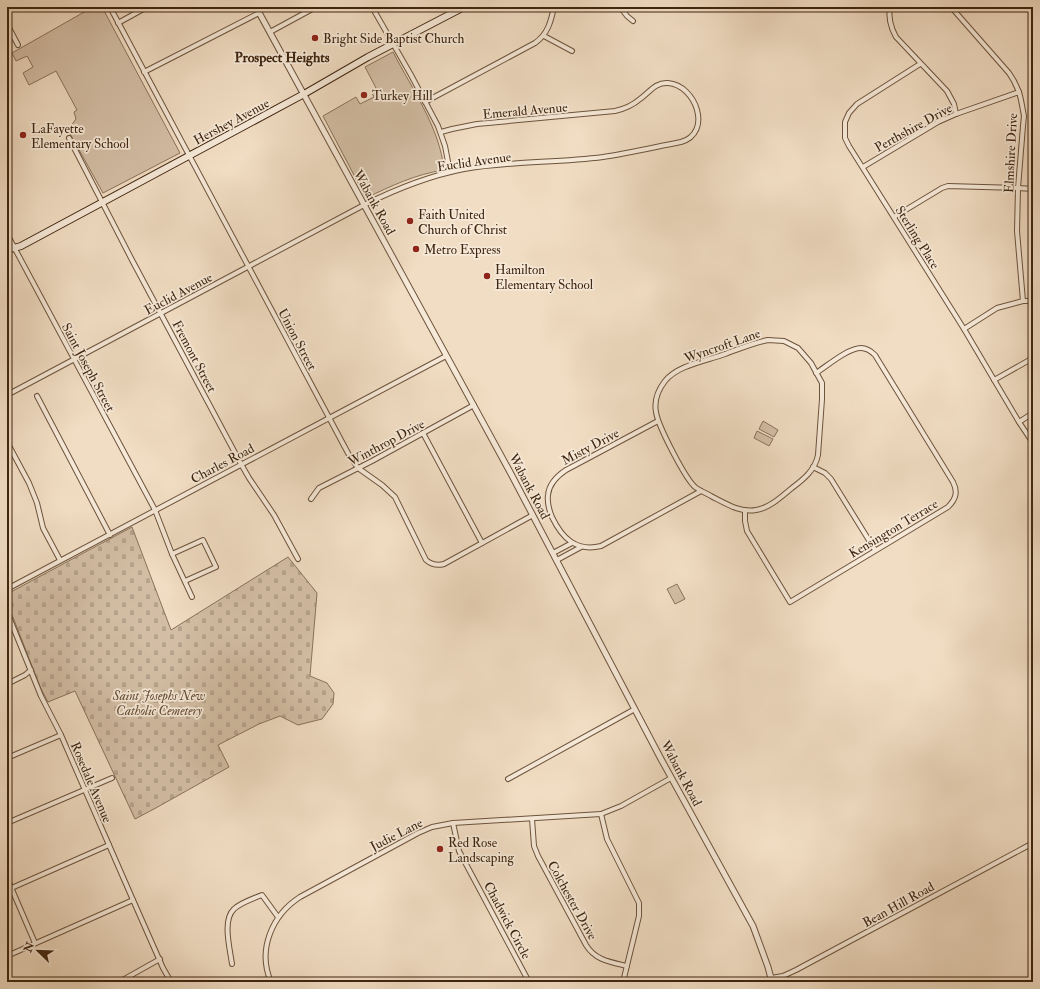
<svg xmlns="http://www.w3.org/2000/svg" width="1040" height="989" font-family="'IM FELL Double Pica',serif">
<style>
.grass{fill:#d3bea5;stroke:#89725a}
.cemetery{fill:url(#cemetery-stones);stroke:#89725a}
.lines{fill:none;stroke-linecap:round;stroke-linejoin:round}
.minor-casing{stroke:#6c533d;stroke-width:6}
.tertiary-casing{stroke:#6c533d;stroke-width:7}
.secondary-casing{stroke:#3f2510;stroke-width:8}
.minor{stroke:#f6e9d8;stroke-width:4}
.tertiary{stroke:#f6e9d8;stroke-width:5}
.secondary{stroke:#f6e9d8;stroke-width:6}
.poi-dot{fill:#8f2418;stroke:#f6e9d8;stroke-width:1.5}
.labels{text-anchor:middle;stroke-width:3.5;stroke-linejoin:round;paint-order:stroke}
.poi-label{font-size:13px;fill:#3f2510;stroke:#f6e9d8;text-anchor:start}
.street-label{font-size:13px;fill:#3f2510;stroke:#f6e9d8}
.park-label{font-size:13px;font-style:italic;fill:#644b35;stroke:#f6e9d8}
.neighbourhood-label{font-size:14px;font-weight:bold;fill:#3f2510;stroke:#f6e9d8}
</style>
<defs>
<pattern id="cemetery-stones" width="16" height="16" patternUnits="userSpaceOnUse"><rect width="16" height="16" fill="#d3bea5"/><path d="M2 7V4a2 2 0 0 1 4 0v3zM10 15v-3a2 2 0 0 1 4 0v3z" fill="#b6a38d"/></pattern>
</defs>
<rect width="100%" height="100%" fill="#f1ddc3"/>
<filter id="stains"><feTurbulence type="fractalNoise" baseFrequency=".005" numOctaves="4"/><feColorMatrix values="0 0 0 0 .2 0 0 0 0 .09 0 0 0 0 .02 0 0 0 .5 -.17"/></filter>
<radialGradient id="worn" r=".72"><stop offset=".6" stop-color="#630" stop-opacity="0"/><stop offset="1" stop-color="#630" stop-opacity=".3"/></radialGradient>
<g class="grass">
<path d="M93,7H102L180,153L103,193L68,130L76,119L74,112L77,110L56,71L29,85L23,73L33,67L27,56L16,61L12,53Z"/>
<path d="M393,52C412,89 440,128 444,170C416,174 391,186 366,198L323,116L356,97L360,104L374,97L371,91L376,88L365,67Z"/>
<path d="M763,421L778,430L774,437L759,429Z"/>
<path d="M757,431L773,439L769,446L754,438Z"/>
<path d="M677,584L685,599L675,604L667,589Z"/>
</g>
<path class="cemetery" d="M132,527L171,630L288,557L317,593L310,676L327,683L334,693L333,704L322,719L298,725L280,716L259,724L218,745L229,767L154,809L135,819L75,691L48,702L41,689L7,602V594Z"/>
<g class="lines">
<defs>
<g id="minor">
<path d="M110,7L349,455L358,468L382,485L395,497L426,560C432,565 437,566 444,564L533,515"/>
<path d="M372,7L411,75L438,126L445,146L450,172"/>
<path d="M620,7L627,16L633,21"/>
<path d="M890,7C888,18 891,28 896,37L947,91L954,104L956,114"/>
<path d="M951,7L1009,73L1014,81L1019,92L1021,100L1024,116L1023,126L1018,188L1017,231L1023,301"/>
<path d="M118,23L147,7"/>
<path d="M7,24L18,45"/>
<path d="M270,32L316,7"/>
<path d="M544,36L572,51"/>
<path d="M920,64L857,104L849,113L845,122V138L849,146L964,329L1019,422L1033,443"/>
<path d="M144,72L259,13"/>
<path d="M425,102L535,43C548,34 551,21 554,7"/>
<path d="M69,138L132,260L241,464L249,478L274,515L298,559"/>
<path d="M863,167L938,122L956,114L1019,92"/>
<path d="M894,217L942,188L948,186L1018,188L1033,189"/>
<path d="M7,234L155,510L172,554L192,597"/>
<path d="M964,329L997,308L1023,301H1033"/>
<path d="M768,340L784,341L798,348L811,363L822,383V399L818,455C815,470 804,479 792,488C782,496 770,508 756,510C740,513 725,503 711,496C706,493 700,491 695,487C685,478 658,426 656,412C654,401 658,390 665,381C678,365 706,361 725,354C739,349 753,343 768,340Z"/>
<path d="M994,380L1033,358"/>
<path d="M7,395L364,205C396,189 428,176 464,169C510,161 557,163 603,157C629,153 655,147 681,142C713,133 696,85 668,83C655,82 649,93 640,99C633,105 624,109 615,111L477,124L452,129L441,132"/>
<path d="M37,396L110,535"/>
<path d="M658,421L566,470C557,476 549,484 548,495C547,503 549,510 552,517C562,538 576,552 601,546L701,491"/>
<path d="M1019,422L1033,413"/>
<path d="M423,433L482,543"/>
<path d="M7,442L29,483L37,503L43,528L60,560"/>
<path d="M813,467L825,473L831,479L875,550"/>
<path d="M311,499L319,488L372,461L474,405"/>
<path d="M745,510V521L747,531L790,602L948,507C956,499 958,492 953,482L875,355C871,351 867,348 861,348C848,348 827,366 816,373"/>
<path d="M553,553L572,543"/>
<path d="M172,554L203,540L216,567L185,581"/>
<path d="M557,560L581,547"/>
<path d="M7,589L446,356"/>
<path d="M7,612L41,696L61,735L133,900L163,968L171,982"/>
<path d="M7,684L25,675L31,670"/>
<path d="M7,758L61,735"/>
<path d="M508,779L635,709"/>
<path d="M601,814L607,839L639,903V916L623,982"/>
<path d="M532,819L534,846L538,856L586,945C595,960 610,962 627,966"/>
<path d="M7,823L112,778"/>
<path d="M453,823L459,851L529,982"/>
<path d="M7,878L35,943"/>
<path d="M7,890L109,845"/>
<path d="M7,956L133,900"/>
<path d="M232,964C230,949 222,920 234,909C239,904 254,898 262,895L278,917"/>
<path d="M771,978L783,976L796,970L1033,843"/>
<path d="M119,982L160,959"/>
<path d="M271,982C257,950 272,915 300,897L418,833L432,827L453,823L601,814L621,806L671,778"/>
</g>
<path id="tertiary" d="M256,7L510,472L661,759L753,926L768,967L772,982"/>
<path id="secondary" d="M7,250L21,246L304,94L368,57L464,7"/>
</defs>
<use href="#minor" class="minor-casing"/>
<use href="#tertiary" class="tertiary-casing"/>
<use href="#secondary" class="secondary-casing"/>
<use href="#minor" class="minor"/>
<use href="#tertiary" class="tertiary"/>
<use href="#secondary" class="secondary"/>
</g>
<g class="poi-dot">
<circle cx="315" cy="38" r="4"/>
<circle cx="364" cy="95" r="4"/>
<circle cx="23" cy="135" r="4"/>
<circle cx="410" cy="221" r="4"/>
<circle cx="416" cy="249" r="4"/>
<circle cx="487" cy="276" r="4"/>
<circle cx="440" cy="849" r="4"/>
</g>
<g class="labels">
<g class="poi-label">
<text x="323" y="43">Bright Side Baptist Church</text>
<text x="372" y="100">Turkey Hill</text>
<text x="31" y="133">LaFayette<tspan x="31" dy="15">Elementary School</tspan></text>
<text x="418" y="219">Faith United<tspan x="418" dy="15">Church of Christ</tspan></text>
<text x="424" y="254">Metro Express</text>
<text x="495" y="274">Hamilton<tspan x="495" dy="15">Elementary School</tspan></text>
<text x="448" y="847">Red Rose<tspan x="448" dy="15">Landscaping</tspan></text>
</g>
<g class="street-label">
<text transform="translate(525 110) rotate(-5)" y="5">Emerald Avenue</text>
<text transform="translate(231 121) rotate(-28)" y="5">Hershey Avenue</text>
<text transform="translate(913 127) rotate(-29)" y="5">Perthshire Drive</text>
<text transform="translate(1010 153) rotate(-87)" y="5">Elmshire Drive</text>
<text transform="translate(474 161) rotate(-8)" y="5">Euclid Avenue</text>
<text transform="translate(375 202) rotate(61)" y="5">Wabank Road</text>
<text transform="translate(918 237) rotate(58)" y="5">Sterling Place</text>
<text transform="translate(178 293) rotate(-28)" y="5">Euclid Avenue</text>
<text transform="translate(298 339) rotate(62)" y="5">Union Street</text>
<text transform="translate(722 345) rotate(-19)" y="5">Wyncroft Lane</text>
<text transform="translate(195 356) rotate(62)" y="5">Fremont Street</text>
<text transform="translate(89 367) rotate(62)" y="5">Saint Joseph Street</text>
<text transform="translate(386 442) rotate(-28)" y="5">Winthrop Drive</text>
<text transform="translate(590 446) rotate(-28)" y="5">Misty Drive</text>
<text transform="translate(222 463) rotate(-28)" y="5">Charles Road</text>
<text transform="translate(530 486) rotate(62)" y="5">Wabank Road</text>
<text transform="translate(893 528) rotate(-31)" y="5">Kensington Terrace</text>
<text transform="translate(682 773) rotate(62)" y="5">Wabank Road</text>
<text transform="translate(92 782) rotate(67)" y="5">Rosedale Avenue</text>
<text transform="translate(396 834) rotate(-27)" y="5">Judie Lane</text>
<text transform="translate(573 900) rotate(61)" y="5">Colchester Drive</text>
<text transform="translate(898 904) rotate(-29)" y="5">Bean Hill Road</text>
<text transform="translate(508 920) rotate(62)" y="5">Chadwick Circle</text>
</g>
<g class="park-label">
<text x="159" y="700">Saint Josephs New<tspan x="159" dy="15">Catholic Cemetery</tspan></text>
</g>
<g class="neighbourhood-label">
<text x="282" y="62">Prospect Heights</text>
</g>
</g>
<rect width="1040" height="989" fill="none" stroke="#f1ddc3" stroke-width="24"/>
<rect x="8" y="8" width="1024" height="973" fill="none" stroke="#3f2510" stroke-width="2"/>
<rect x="12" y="12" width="1016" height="965" fill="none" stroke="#3f2510"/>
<g transform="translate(38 951) rotate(293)" stroke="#f6e9d8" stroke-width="3" paint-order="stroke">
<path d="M0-3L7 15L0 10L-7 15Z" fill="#3f2510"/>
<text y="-6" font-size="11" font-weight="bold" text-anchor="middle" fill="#3f2510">N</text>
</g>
<rect width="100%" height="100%" filter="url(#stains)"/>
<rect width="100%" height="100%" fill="url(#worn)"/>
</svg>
